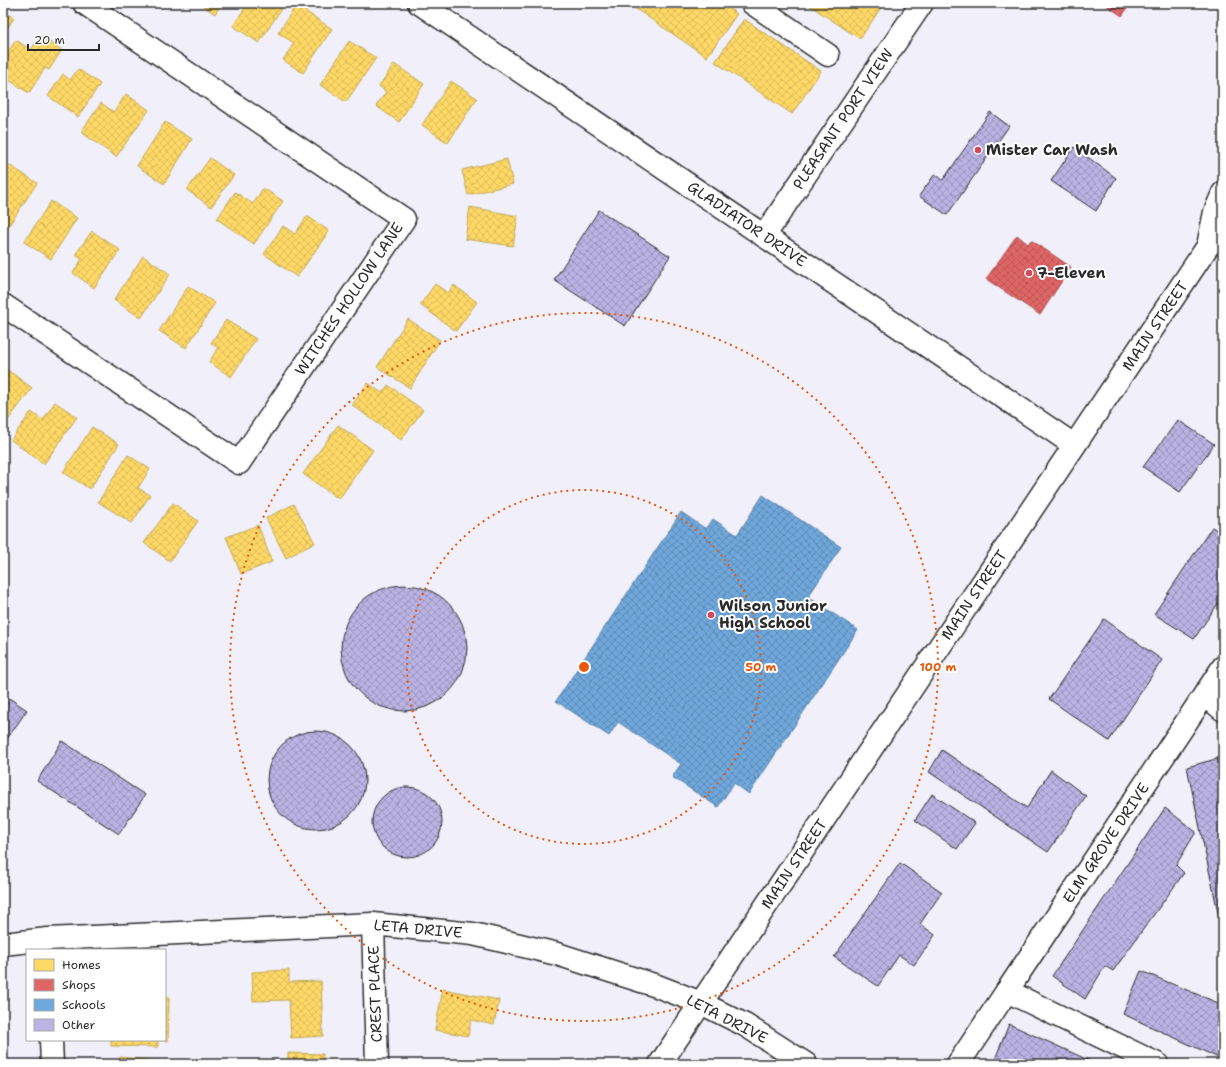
<svg xmlns="http://www.w3.org/2000/svg" width="1226" height="1067" font-family="'Shantell Sans',sans-serif">
<style>
.homes{fill:url(#homes-cross-hatch);stroke:#bfa554}
.shops{fill:url(#shops-cross-hatch);stroke:#aa5454}
.schools{fill:url(#schools-cross-hatch);stroke:#5b82a7}
.building{fill:url(#building-cross-hatch);stroke:#2b2b2b}
.lines{fill:none;stroke-linecap:round;stroke-linejoin:round}
.street-casing{stroke:#2b2b2b;stroke-width:25}
.secondary-casing{stroke:#2b2b2b;stroke-width:25}
.street{stroke:#fff;stroke-width:22}
.secondary{stroke:#fff;stroke-width:22}
.ring{fill:none;stroke:#e8590c;stroke-width:2;stroke-dasharray:2 4}
.poi-dot{fill:#d1495b;stroke:#fff;stroke-width:1.5}
.labels{text-anchor:middle;stroke-width:4;stroke-linejoin:round;paint-order:stroke}
.street-label{font-size:15px;fill:#2b2b2b;stroke:#fff}
.poi-label{font-size:15px;font-weight:bold;fill:#2b2b2b;stroke:#fff;text-anchor:start}
.centre{fill:#e8590c;stroke:#fff;stroke-width:2}
.ring-label{font-size:12px;text-anchor:middle;font-weight:bold;fill:#e8590c;stroke:#fff;stroke-width:4;stroke-linejoin:round;paint-order:stroke}
</style>
<defs>
<pattern id="homes-cross-hatch" width="8" height="8" patternUnits="userSpaceOnUse"><rect width="8" height="8" fill="#ffd966"/><path d="M0 0l8 8M0 8l8-8" fill="none" stroke="#dbba59"/></pattern>
<pattern id="shops-cross-hatch" width="8" height="8" patternUnits="userSpaceOnUse"><rect width="8" height="8" fill="#e06666"/><path d="M0 0l8 8M0 8l8-8" fill="none" stroke="#b65454"/></pattern>
<pattern id="schools-cross-hatch" width="8" height="8" patternUnits="userSpaceOnUse"><rect width="8" height="8" fill="#6fa8dc"/><path d="M0 0l8 8M0 8l8-8" fill="none" stroke="#5b89b3"/></pattern>
<pattern id="building-cross-hatch" width="8" height="8" patternUnits="userSpaceOnUse"><rect width="8" height="8" fill="#bbb3e4"/><path d="M0 0l8 8M0 8l8-8" fill="none" stroke="#9892b9"/></pattern>
</defs>
<rect width="100%" height="100%" fill="#f1f0fa"/>
<filter id="ink" filterUnits="userSpaceOnUse"><feTurbulence type="fractalNoise" baseFrequency=".025" numOctaves="2"/><feDisplacementMap in="SourceGraphic" scale="8" xChannelSelector="R" yChannelSelector="G"/><feConvolveMatrix kernelMatrix="1 2 1 2 8 2 1 2 1" color-interpolation-filters="sRGB"/></filter>
<g filter="url(#ink)">
<g class="homes">
<path d="M199,3H222L215,14Z"/>
<path d="M248,3H285L259,43L233,26Z"/>
<path d="M631,3H722L737,14L707,57L630,5Z"/>
<path d="M806,3H884L860,39Z"/>
<path d="M296,5L332,29L303,73L283,60L294,43L278,33Z"/>
<path d="M3,11L14,18L3,35Z"/>
<path d="M744,19L821,71L792,114L715,62Z"/>
<path d="M40,36L62,50L49,70L45,68L29,93L3,76V59L16,40L31,50Z"/>
<path d="M349,41L376,58L346,102L320,85Z"/>
<path d="M394,64L424,84L399,122L376,106L386,92L379,86Z"/>
<path d="M78,69L100,84L78,117L48,96L63,74L70,80Z"/>
<path d="M451,81L477,98L448,143L422,125Z"/>
<path d="M126,94L149,110L116,157L81,132L101,103L114,112Z"/>
<path d="M165,122L192,139L164,184L137,166Z"/>
<path d="M210,158L234,175L211,207L187,190Z"/>
<path d="M507,159L513,184L468,195L462,170Z"/>
<path d="M3,161L37,183L6,230L3,228Z"/>
<path d="M263,188L283,201L254,244L217,219L235,192L253,204Z"/>
<path d="M51,201L77,218L51,259L24,242Z"/>
<path d="M470,207L518,216L513,246L465,239Z"/>
<path d="M307,216L329,231L297,277L264,254L283,226L295,234Z"/>
<path d="M92,231L120,250L94,288L73,273L82,259L75,255Z"/>
<path d="M143,256L170,274L141,318L114,300Z"/>
<path d="M435,284L448,293L454,285L477,302L456,331L420,305Z"/>
<path d="M188,286L215,303L186,348L159,331Z"/>
<path d="M408,319L440,340L410,388L377,367Z"/>
<path d="M226,320L256,339L231,377L209,362L218,348L211,343Z"/>
<path d="M5,368L32,388L3,427V371Z"/>
<path d="M368,383L382,393L388,385L423,410L401,440L352,405Z"/>
<path d="M55,402L77,417L44,464L11,440L31,412L43,420Z"/>
<path d="M338,425L373,450L339,499L303,474Z"/>
<path d="M92,427L119,444L90,489L63,472Z"/>
<path d="M128,455L150,469L138,488L150,495L132,523L98,502Z"/>
<path d="M173,503L198,521L170,561L144,543Z"/>
<path d="M294,504L315,543L286,558L266,518Z"/>
<path d="M258,525L272,562L241,574L226,537Z"/>
<path d="M289,970V982L321,981L323,1036L291,1038L289,1000L253,1001L252,972Z"/>
<path d="M443,989L499,1000L494,1025L471,1020L468,1036L435,1030Z"/>
<path d="M165,997H169L168,1041L158,1040V1047L111,1046V1040H165Z"/>
<path d="M288,1053L323,1054V1064H288Z"/>
<path d="M120,1057L167,1062V1064H119Z"/>
</g>
<g class="shops">
<path d="M1103,3H1131L1122,16Z"/>
<path d="M1017,235L1028,244L1031,240L1071,267L1040,315L986,279Z"/>
</g>
<path class="schools" d="M763,495L841,547L808,597L858,630L749,794L734,783L718,807L672,777L681,764L618,722L609,736L556,701L681,512L706,529L713,519L737,535Z"/>
<g class="building">
<path d="M990,112L1009,126L947,215L919,196L935,174L943,180Z"/>
<path d="M1074,147L1116,178L1096,211L1051,181Z"/>
<path d="M599,210L670,256L625,326L554,280Z"/>
<path d="M1178,420L1214,444L1180,492L1143,467Z"/>
<path d="M1212,527L1223,534V596L1194,639L1154,614Z"/>
<circle cx="404" cy="648" r="63"/>
<path d="M1104,619L1162,660L1109,741L1049,699Z"/>
<path d="M3,694L27,710L3,745Z"/>
<circle cx="316" cy="780" r="49"/>
<path d="M62,741L145,795L119,834L37,781Z"/>
<path d="M942,750L1027,808L1051,770L1086,796L1048,852L929,772Z"/>
<path d="M1223,757V936L1187,767Z"/>
<circle cx="407" cy="822" r="35"/>
<path d="M932,794L975,823L957,849L915,820Z"/>
<path d="M1165,808L1196,832L1176,865L1184,873L1113,971L1105,966L1085,999L1052,976Z"/>
<path d="M900,863L942,892L920,924L935,935L914,965L899,955L878,986L834,957Z"/>
<path d="M1141,971L1223,1005V1060L1123,1014Z"/>
<path d="M1009,1024L1097,1064H993Z"/>
</g>
<g class="lines">
<defs>
<g id="street">
<path d="M419,3L1074,445"/>
<path d="M752,3L828,55"/>
<path d="M764,236L922,3"/>
<path d="M3,305L239,463L404,219L84,3"/>
<path d="M1205,695L1223,710"/>
<path d="M373,924L377,1064"/>
<path d="M1007,991L1223,667"/>
<path d="M701,1003L745,1025L806,1064"/>
<path d="M51,1040L52,1064"/>
<path d="M958,1064L1007,991L1157,1064"/>
</g>
<g id="secondary">
<path d="M1208,246L1215,212L1223,193"/>
<path d="M3,944L48,939L373,924L473,934L507,942L557,954L657,986L701,1003"/>
<path d="M660,1064L1208,246L1223,234"/>
</g>
</defs>
<use href="#street" class="street-casing"/>
<use href="#secondary" class="secondary-casing"/>
<use href="#street" class="street"/>
<use href="#secondary" class="secondary"/>
</g>
</g>
<g class="ring">
<circle cx="584" cy="667" r="177"/>
<circle cx="584" cy="667" r="354"/>
</g>
<g class="poi-dot">
<circle cx="978" cy="150" r="4"/>
<circle cx="1029" cy="273" r="4"/>
<circle cx="711" cy="615" r="4"/>
</g>
<g class="labels">
<g class="street-label">
<text transform="translate(843 119) rotate(-56)" y="5">PLEASANT PORT VIEW</text>
<text transform="translate(747 224) rotate(34)" y="5">GLADIATOR DRIVE</text>
<text transform="translate(349 299) rotate(-56)" y="5">WITCHES HOLLOW LANE</text>
<text transform="translate(1155 326) rotate(-56)" y="5">MAIN STREET</text>
<text transform="translate(974 595) rotate(-56)" y="5">MAIN STREET</text>
<text transform="translate(1106 843) rotate(-56)" y="5">ELM GROVE DRIVE</text>
<text transform="translate(794 864) rotate(-56)" y="5">MAIN STREET</text>
<text transform="translate(418 929) rotate(5)" y="5">LETA DRIVE</text>
<text transform="translate(375 994) rotate(-92)" y="5">CREST PLACE</text>
<text transform="translate(727 1019) rotate(27)" y="5">LETA DRIVE</text>
</g>
<g class="poi-label">
<text x="986" y="155">Mister Car Wash</text>
<text x="1037" y="278">7-Eleven</text>
<text x="719" y="611">Wilson Junior<tspan x="719" dy="17">High School</tspan></text>
</g>
</g>
<circle cx="584" cy="667" r="6" class="centre"/>
<g class="ring-label">
<text x="761" y="671">50 m</text>
<text x="938" y="671">100 m</text>
</g>
<rect width="1226" height="1067" fill="none" stroke="#fff" stroke-width="16"/>
<rect x="8" y="8" width="1210" height="1051" fill="none" stroke="#2b2b2b" stroke-width="1.5" filter="url(#ink)"/>
<rect x="26" y="949" width="140" height="92" fill="#ffffff" stroke="#aaaaaa"/>
<rect x="34" y="959" width="20" height="12" fill="#ffd966" stroke="#aaaaaa"/>
<text x="62" y="969" font-size="12" fill="#2b2b2b">Homes</text>
<rect x="34" y="979" width="20" height="12" fill="#e06666" stroke="#aaaaaa"/>
<text x="62" y="989" font-size="12" fill="#2b2b2b">Shops</text>
<rect x="34" y="999" width="20" height="12" fill="#6fa8dc" stroke="#aaaaaa"/>
<text x="62" y="1009" font-size="12" fill="#2b2b2b">Schools</text>
<rect x="34" y="1019" width="20" height="12" fill="#bbb3e4" stroke="#aaaaaa"/>
<text x="62" y="1029" font-size="12" fill="#2b2b2b">Other</text>
<path d="M28 44v6h71v-6" fill="none" stroke="#2b2b2b" stroke-width="2"/>
<text x="34" y="44" font-size="12" fill="#2b2b2b" stroke="#ffffff" stroke-width="3" paint-order="stroke">20 m</text>
</svg>
